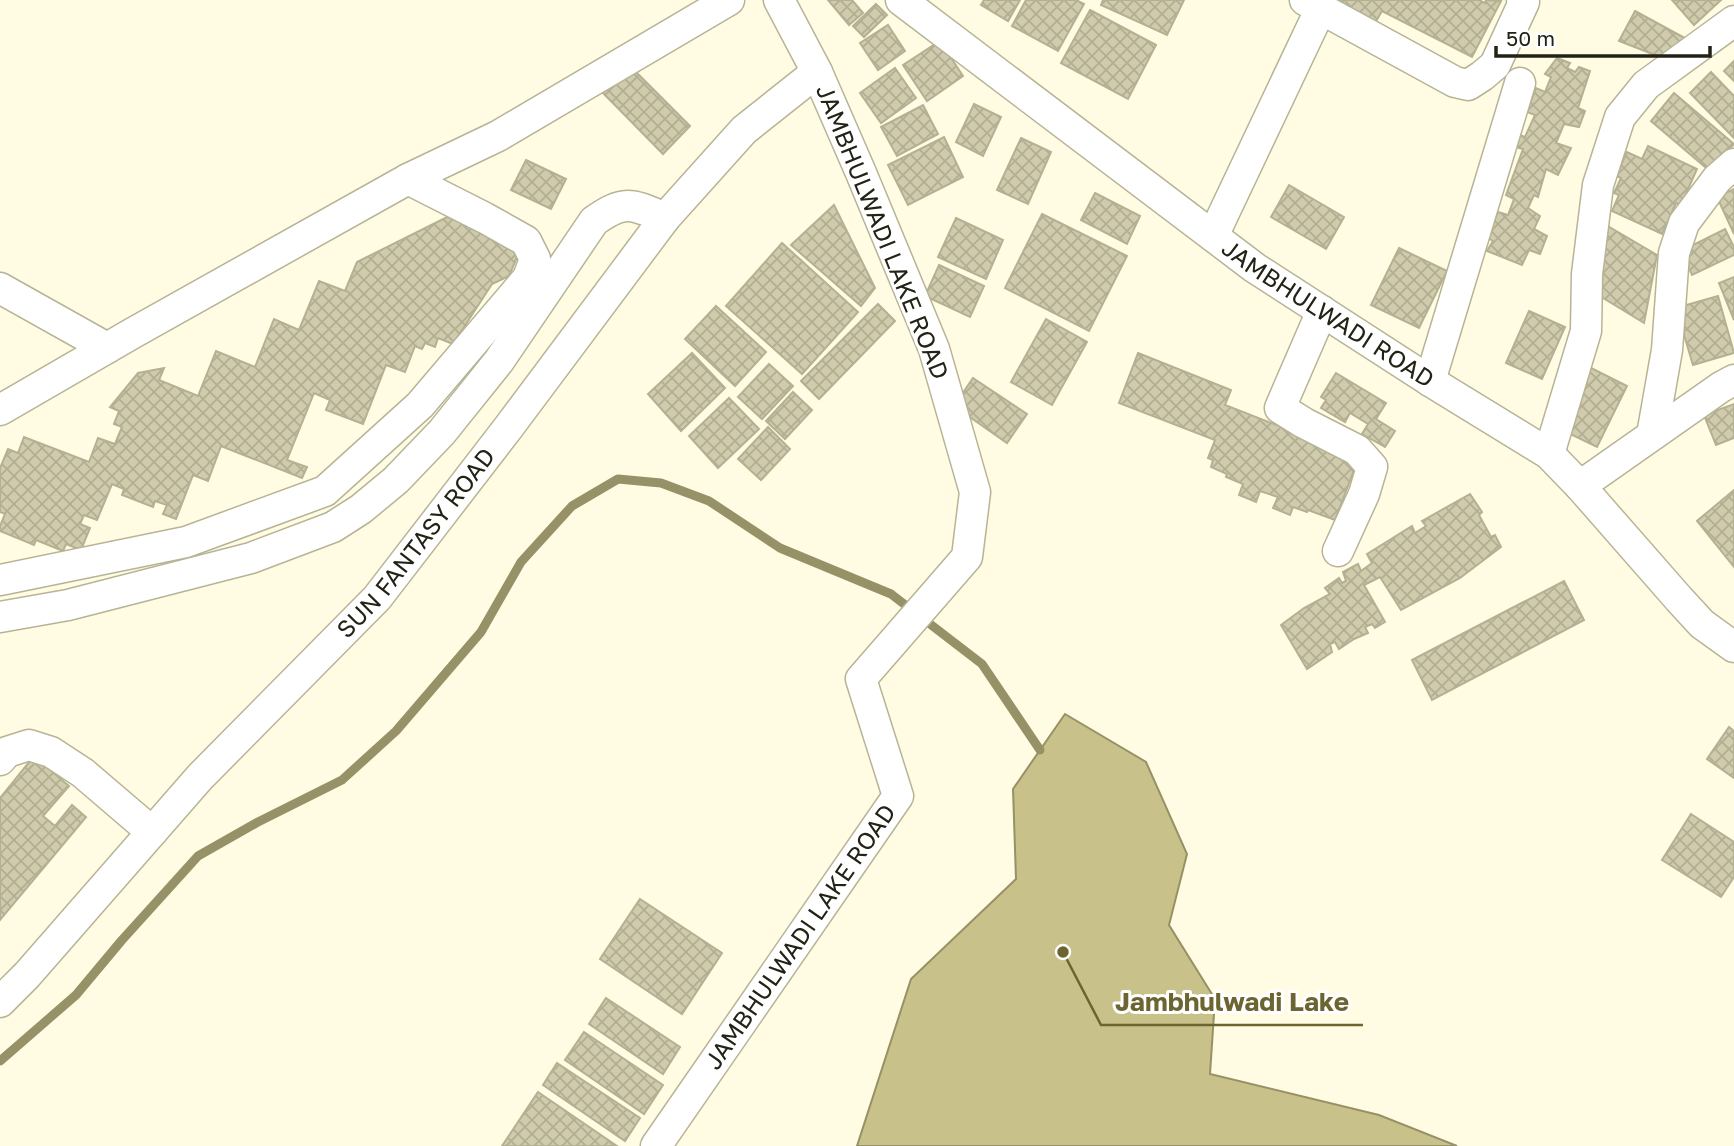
<svg xmlns="http://www.w3.org/2000/svg" width="1734" height="1146" font-family="'Golos Text',sans-serif">
<style>
.water{fill:#c8c189;stroke:#969166;stroke-width:2}
.lines{fill:none;stroke-linecap:round;stroke-linejoin:round}
.stream{stroke:#969166;stroke-width:9}
.building{fill:url(#building-cross-hatch);stroke:#b4b192;stroke-width:2}
.minor-casing{stroke:#b7b496;stroke-width:33}
.minor{stroke:#fff;stroke-width:30}
.labels{text-anchor:middle;stroke-width:6;stroke-linejoin:round;paint-order:stroke}
.street-label{font-size:24px;fill:#232216;stroke:#fff}
.leader{fill:none;stroke:#6c6532;stroke-width:2.5}
.callout-dot{fill:#6c6532;stroke:#fff;stroke-width:2.5}
.callout-label{font-size:26px;text-anchor:middle;font-weight:bold;fill:#6c6532;stroke:#fff;stroke-width:6;stroke-linejoin:round;paint-order:stroke}
</style>
<defs>
<pattern id="building-cross-hatch" width="8" height="8" patternUnits="userSpaceOnUse" patternTransform="scale(1.75)"><rect width="8" height="8" fill="#cfcbac"/><path d="M0 0l8 8M0 8l8-8" fill="none" stroke="#b1ae93"/></pattern>
</defs>
<rect width="100%" height="100%" fill="#fffce3"/>
<path class="water" d="M1065,714L1146,762L1187,854L1169,925L1215,999L1210,1074L1379,1115L1457,1146H857L911,979L1016,879L1013,789Z"/>
<g class="lines">
<path class="stream" d="M0,1061L76,995L122,940L198,856L258,822L342,780L396,731L481,632L521,562L572,506L618,479L661,483L709,501L780,548L891,594L982,664L1040,750"/>
</g>
<g class="building">
<path d="M828,0H852L863,13L849,25Z"/>
<path d="M984,0H1020L1008,21L981,5Z"/>
<path d="M1026,0H1076L1084,4L1058,51L1012,26Z"/>
<path d="M1103,0H1184L1167,35L1101,5Z"/>
<path d="M1339,0H1479L1485,3L1486,0L1501,1L1472,57L1382,11L1375,23L1337,4Z"/>
<path d="M1672,0H1721L1694,25Z"/>
<path d="M876,4L887,15L864,37L853,26Z"/>
<path d="M1090,10L1156,45L1128,99L1061,63Z"/>
<path d="M1635,11L1692,42L1668,60L1619,41Z"/>
<path d="M888,25L905,51L878,70L860,43Z"/>
<path d="M940,41L963,76L927,101L903,65Z"/>
<path d="M1557,58L1570,63L1567,68L1575,72L1579,67L1590,71L1578,108L1585,111L1579,127L1564,124L1556,143L1571,148L1558,175L1546,169L1538,197L1534,195L1528,208L1540,216L1534,229L1547,236L1540,254L1529,250L1522,265L1487,251L1493,241L1486,237L1498,212L1508,215L1514,199L1506,195L1523,149L1512,146L1517,134L1525,137L1535,115L1527,112L1536,88L1545,92L1551,77L1545,74Z"/>
<path d="M1734,61V81L1724,71Z"/>
<path d="M628,64L690,126L663,154L601,91Z"/>
<path d="M895,68L916,98L881,123L860,93Z"/>
<path d="M1711,72L1734,96V138L1690,93Z"/>
<path d="M1674,93L1734,144L1711,172L1651,121Z"/>
<path d="M974,104L1001,117L983,156L956,142Z"/>
<path d="M923,105L938,134L897,156L881,127Z"/>
<path d="M944,137L963,177L908,205L888,165Z"/>
<path d="M1021,138L1051,152L1028,204L997,190Z"/>
<path d="M1648,146L1697,169L1681,205L1676,203L1662,234L1612,211L1619,195L1614,193L1621,178L1616,176L1627,152L1642,159Z"/>
<path d="M526,160L566,179L551,209L511,190Z"/>
<path d="M1289,185L1344,217L1326,249L1271,217Z"/>
<path d="M1734,189V234L1717,197Z"/>
<path d="M1095,193L1140,216L1127,244L1081,220Z"/>
<path d="M834,205L875,288L861,306L791,245Z"/>
<path d="M1042,214L1127,256L1089,331L1005,288Z"/>
<path d="M447,217L507,238L517,257L509,276L492,284L453,344L438,338L435,347L425,343L422,349L415,346L405,372L386,365L363,424L326,410L330,400L314,393L287,460L307,467L302,478L221,446L208,481L193,475L176,519L163,514L167,505L155,501L153,507L122,495L124,489L112,484L97,520L84,515L80,524L90,528L81,550L66,544L63,551L36,540L34,545L0,531V526L5,514L0,512V468L8,449L18,453L24,437L89,462L98,438L115,444L122,427L114,424L119,411L110,407L138,373L164,368L159,380L198,396L216,351L255,367L274,319L299,330L319,281L345,291L357,262Z"/>
<path d="M956,218L1003,240L986,279L938,257Z"/>
<path d="M1606,225L1657,255L1644,323L1595,293Z"/>
<path d="M1725,229L1734,247V255L1692,275L1681,251Z"/>
<path d="M782,243L858,312L802,374L726,306Z"/>
<path d="M1399,248L1447,271L1419,328L1371,305Z"/>
<path d="M939,265L984,286L970,317L925,296Z"/>
<path d="M1734,277V320L1719,283Z"/>
<path d="M1718,296L1734,353L1693,365L1676,308Z"/>
<path d="M878,304L895,321L819,399L801,381Z"/>
<path d="M716,306L766,352L735,386L685,339Z"/>
<path d="M1529,311L1565,327L1542,379L1506,363Z"/>
<path d="M1046,319L1087,342L1052,405L1011,382Z"/>
<path d="M692,353L725,388L681,431L648,394Z"/>
<path d="M1138,353L1231,390L1225,405L1359,457L1335,520L1308,510L1307,512L1293,507L1290,515L1273,508L1278,497L1260,491L1256,502L1239,495L1243,484L1226,477L1227,474L1211,467L1213,460L1208,458L1215,440L1119,403Z"/>
<path d="M769,364L793,386L762,419L738,397Z"/>
<path d="M1585,365L1627,386L1597,447L1560,429Z"/>
<path d="M1336,373L1386,403L1376,419L1395,431L1385,447L1362,434L1368,424L1350,413L1345,422L1321,408L1326,400L1321,397Z"/>
<path d="M973,378L1027,414L1007,443L954,406Z"/>
<path d="M793,392L812,410L785,439L766,421Z"/>
<path d="M729,398L759,429L718,468L689,436Z"/>
<path d="M1734,404V438L1716,445L1704,415Z"/>
<path d="M768,427L790,449L761,480L738,459Z"/>
<path d="M1734,490V567L1697,521Z"/>
<path d="M1470,494L1482,512L1479,515L1491,537L1495,535L1501,547L1460,578L1401,610L1380,577L1364,585L1385,622L1375,628L1372,624L1365,627L1368,633L1354,639L1339,649L1335,642L1330,644L1332,652L1307,669L1281,625L1304,608L1330,594L1325,588L1339,578L1342,583L1346,581L1343,572L1358,564L1361,571L1372,563L1367,554L1412,526L1415,533L1426,526L1422,521Z"/>
<path d="M1564,581L1584,620L1432,700L1412,660Z"/>
<path d="M1729,727L1734,731V778L1707,759Z"/>
<path d="M34,756L69,786L43,816L55,826L72,805L86,817L0,920V798Z"/>
<path d="M1691,814L1734,842V877L1721,897L1662,860Z"/>
<path d="M640,899L722,953L682,1014L600,959Z"/>
<path d="M606,998L680,1047L663,1074L589,1024Z"/>
<path d="M584,1032L663,1085L644,1114L565,1060Z"/>
<path d="M557,1063L640,1118L625,1141L543,1085Z"/>
<path d="M538,1092L617,1146H502Z"/>
</g>
<g class="lines">
<defs>
<g id="minor">
<path id="s1" d="M901,0L1255,268L1430,381L1549,454L1580,486L1679,599L1702,624L1734,647"/>
<path d="M1305,0L1455,82L1468,85L1482,76L1495,65L1524,2L1522,0"/>
<path d="M1213,236L1321,8"/>
<path d="M0,288L107,348"/>
<path d="M1322,311L1280,408L1304,423L1357,450L1372,467L1364,494L1338,551"/>
<path d="M1430,381L1520,83"/>
<path d="M0,410L133,333L408,179L498,136L729,0"/>
<path d="M1652,435L1667,350L1674,253L1684,223L1717,179L1734,164"/>
<path d="M1549,454L1586,331L1587,274L1598,185L1620,117L1646,85L1734,21"/>
<path d="M1580,486L1721,387L1734,380"/>
<path d="M0,580L186,542L325,491L420,405L528,278L535,259L526,241L485,218L408,179"/>
<path d="M0,617L68,605L251,558L333,527L361,509L396,480L442,432L499,361L594,221C625,199 632,204 665,218"/>
<path d="M0,760L7,752L29,745L51,752L83,773L152,832"/>
<path id="s2" d="M0,1002L27,975L200,777L377,598L508,428L665,218L744,130L817,72"/>
<path id="s3" d="M656,1146L898,796L861,679L967,557L975,492L934,349L861,173L817,72L779,0"/>
</g>
</defs>
<use href="#minor" class="minor-casing"/>
<use href="#minor" class="minor"/>
</g>
<g class="labels">
<g class="street-label">
<text transform="translate(882 232) rotate(68)" y="8">JAMBHULWADI LAKE ROAD</text>
<text dy="8" stroke="none"><textPath href="#s1" startOffset="530">JAMBHULWADI ROAD</textPath></text>
<text dy="8" stroke="none"><textPath href="#s2" startOffset="620">SUN FANTASY ROAD</textPath></text>
<text dy="8" stroke="none"><textPath href="#s3" startOffset="254">JAMBHULWADI LAKE ROAD</textPath></text>
</g>
</g>
<path class="leader" d="M1063 952L1101 1025H1363"/>
<circle class="callout-dot" cx="1063" cy="952" r="7"/>
<g class="callout-label">
<text x="1232" y="1011">Jambhulwadi Lake</text>
</g>
<path d="M1496 46v10h214v-10" fill="none" stroke="#232216" stroke-width="3.5"/>
<text x="1506" y="46" font-size="21" fill="#232216" stroke="#ffffff" stroke-width="5" paint-order="stroke">50 m</text>
</svg>
